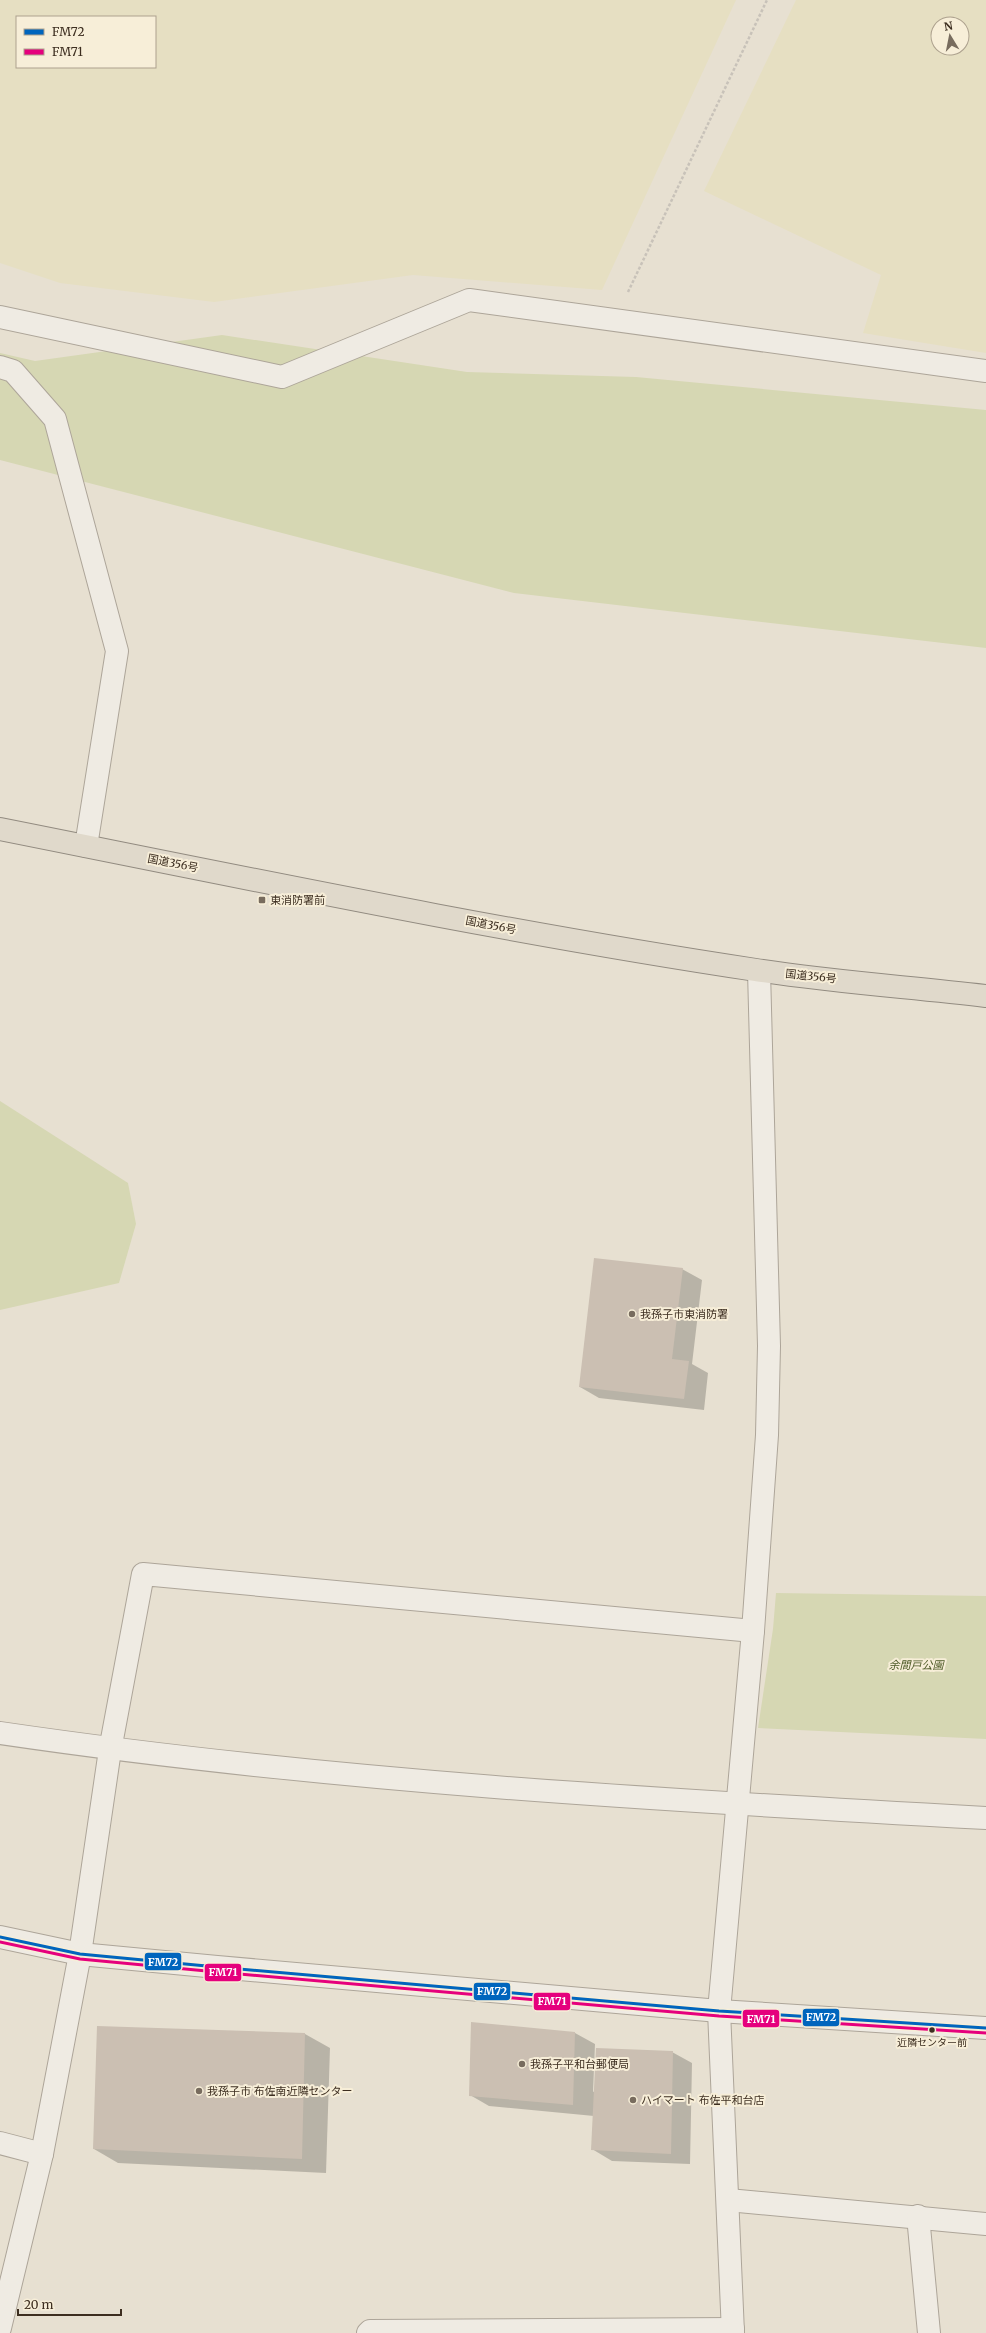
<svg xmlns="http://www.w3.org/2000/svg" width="986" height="2333" font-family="Merriweather,'Noto Sans JP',serif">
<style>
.farmland{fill:#e6dfc2;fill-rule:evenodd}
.green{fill:#d6d7b3}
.shadow{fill:#0003}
.building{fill:#cbbfb2}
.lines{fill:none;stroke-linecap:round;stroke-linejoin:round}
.minor-casing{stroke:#ada599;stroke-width:24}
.tertiary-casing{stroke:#ada599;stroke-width:24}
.trunk-casing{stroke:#928b80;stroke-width:24}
.path{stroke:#c8c2b9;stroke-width:2.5;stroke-dasharray:3 2;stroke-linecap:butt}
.minor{stroke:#efebe3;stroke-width:22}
.tertiary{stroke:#efebe3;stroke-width:22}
.trunk{stroke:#e0d9cb;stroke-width:22}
.bus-1-casing{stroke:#f7eed8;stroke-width:6}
.bus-2-casing{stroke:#f7eed8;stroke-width:6}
.bus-1{stroke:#0065bd;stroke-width:3}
.bus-2{stroke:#e5007d;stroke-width:3}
.poi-dot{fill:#786c5e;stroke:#f7eed8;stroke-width:1.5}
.bus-dot{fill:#3d2e20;stroke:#f7eed8;stroke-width:1.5}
.labels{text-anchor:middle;stroke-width:4;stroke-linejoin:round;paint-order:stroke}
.bus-label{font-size:10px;fill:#3d2e20;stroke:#f7eed8}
.street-label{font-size:11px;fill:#3d2e20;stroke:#f7eed8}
.poi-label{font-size:11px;fill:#3d2e20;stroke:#f7eed8;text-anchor:start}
.park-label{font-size:11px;font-style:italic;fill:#4d5a26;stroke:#f7eed8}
.line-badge{stroke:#f7eed8;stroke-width:1.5}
.badge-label{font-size:11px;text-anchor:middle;font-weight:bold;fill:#fff}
</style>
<rect width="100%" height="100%" fill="#e7e0d1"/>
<g class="farmland">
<path d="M0,0H736L602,290L413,275L214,302L60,283L0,263ZM17,17H155V67H17Z"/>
<path d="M796,0H986V353L863,333L881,275L704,191ZM938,24H962V48H938Z"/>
</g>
<g class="green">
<path d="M222,335L467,372L636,377L986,410V648L514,593L0,460V353L35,361Z"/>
<path d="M0,1101L128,1183L136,1224L119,1283L0,1310Z"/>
<path d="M776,1593L986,1596V1739L758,1728L773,1629Z"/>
</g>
<g class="shadow">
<path d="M682,1269L702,1280L692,1364L708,1373L704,1410L599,1398L580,1387Z"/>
<path d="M472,2023L575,2033L595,2044L593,2092L672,2052L692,2063L690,2164L612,2161L592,2149L594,2116L489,2106L470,2095Z"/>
<path d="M98,2027L305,2034L330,2048L326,2173L118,2163L94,2149Z"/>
</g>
<g class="building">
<path d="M594,1258L683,1268L672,1359L689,1361L684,1399L579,1387Z"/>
<path d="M471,2022L575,2032L573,2105L469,2096Z"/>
<path d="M97,2026L305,2033L302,2159L93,2149Z"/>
<path d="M596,2048L673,2051L671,2154L591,2150Z"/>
</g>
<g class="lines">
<defs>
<g id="minor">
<path d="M0,317L282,377L469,300L986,371"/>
<path d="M0,367L13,371L55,419L117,651L86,846"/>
<path d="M0,1733C326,1781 657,1800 986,1818"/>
<path d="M0,2143L42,2154"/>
<path d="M728,2200L986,2224"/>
<path d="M918,2216L929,2333"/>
<path d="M0,2328L42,2154L80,1954L110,1750L143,1574L753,1631"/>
<path d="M368,2333L370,2331L733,2329"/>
<path d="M733,2333L719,2011L753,1631L767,1435L769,1346L759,971"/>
</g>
<path id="tertiary" d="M0,1937L80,1954L217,1967L719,2011L986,2028"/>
<path id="trunk" d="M0,829C251,879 503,932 756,970C832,982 910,987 986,996"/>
</defs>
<use href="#minor" class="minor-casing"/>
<use href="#tertiary" class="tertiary-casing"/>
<use href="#trunk" class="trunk-casing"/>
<path class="path" d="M628,292L767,0"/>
<use href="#minor" class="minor"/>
<use href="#tertiary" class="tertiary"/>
<use href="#trunk" class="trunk"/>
<defs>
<path id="bus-1" d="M0,1937L80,1954L217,1967L719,2011L986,2028"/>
<path id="bus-2" d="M0,1942L80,1959L217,1972L719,2016L986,2033"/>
</defs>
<use href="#bus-1" class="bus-1-casing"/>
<use href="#bus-2" class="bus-2-casing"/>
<use href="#bus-1" class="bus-1"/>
<use href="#bus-2" class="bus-2"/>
</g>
<g class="poi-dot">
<rect x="258" y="896" width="8" height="8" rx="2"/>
<circle cx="632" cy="1314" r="4"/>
<circle cx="522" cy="2064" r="4"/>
<circle cx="199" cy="2091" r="4"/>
<circle cx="633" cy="2100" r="4"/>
</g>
<circle class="bus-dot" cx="932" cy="2030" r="3.5"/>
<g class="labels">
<g class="bus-label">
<text x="932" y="2046">近隣センター前</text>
</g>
<g class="street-label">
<text transform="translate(173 863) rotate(11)" y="4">国道356号</text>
<text transform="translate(491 925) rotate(11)" y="4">国道356号</text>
<text transform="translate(811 976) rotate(6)" y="4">国道356号</text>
</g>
<g class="poi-label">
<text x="270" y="904">東消防署前</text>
<text x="640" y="1318">我孫子市東消防署</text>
<text x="530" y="2068">我孫子平和台郵便局</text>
<text x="207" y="2095">我孫子市 布佐南近隣センター</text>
<text x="641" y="2104">ハイマート 布佐平和台店</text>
</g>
<g class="park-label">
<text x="916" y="1669">余間戸公園</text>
</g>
</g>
<g class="line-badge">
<rect x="144" y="1952" width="38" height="19" rx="4" fill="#0065bd"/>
<rect x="204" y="1963" width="38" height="19" rx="4" fill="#e5007d"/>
<rect x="473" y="1982" width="38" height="19" rx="4" fill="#0065bd"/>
<rect x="533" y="1992" width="38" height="19" rx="4" fill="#e5007d"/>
<rect x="802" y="2008" width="38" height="19" rx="4" fill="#0065bd"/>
<rect x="742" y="2009" width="38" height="19" rx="4" fill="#e5007d"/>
</g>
<g class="badge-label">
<text x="163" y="1966">FM72</text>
<text x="223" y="1976">FM71</text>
<text x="492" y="1995">FM72</text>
<text x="552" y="2005">FM71</text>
<text x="821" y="2021">FM72</text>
<text x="761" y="2023">FM71</text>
</g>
<rect x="16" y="16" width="140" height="52" fill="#f7eed8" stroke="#ada18e"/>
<rect x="24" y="29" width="20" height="6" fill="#0065bd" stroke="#ada18e"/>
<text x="52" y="36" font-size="12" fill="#3d2e20">FM72</text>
<rect x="24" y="49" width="20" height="6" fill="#e5007d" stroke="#ada18e"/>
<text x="52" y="56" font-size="12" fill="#3d2e20">FM71</text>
<g transform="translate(950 36) rotate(350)"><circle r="19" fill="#f7eed8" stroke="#ada18e"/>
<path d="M0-3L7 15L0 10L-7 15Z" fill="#786c5e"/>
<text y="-6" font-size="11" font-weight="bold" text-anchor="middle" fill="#3d2e20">N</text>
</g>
<path d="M18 2309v6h103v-6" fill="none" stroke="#3d2e20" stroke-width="2"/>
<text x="24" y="2309" font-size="12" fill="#3d2e20" stroke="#f7eed8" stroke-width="3" paint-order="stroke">20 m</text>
</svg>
